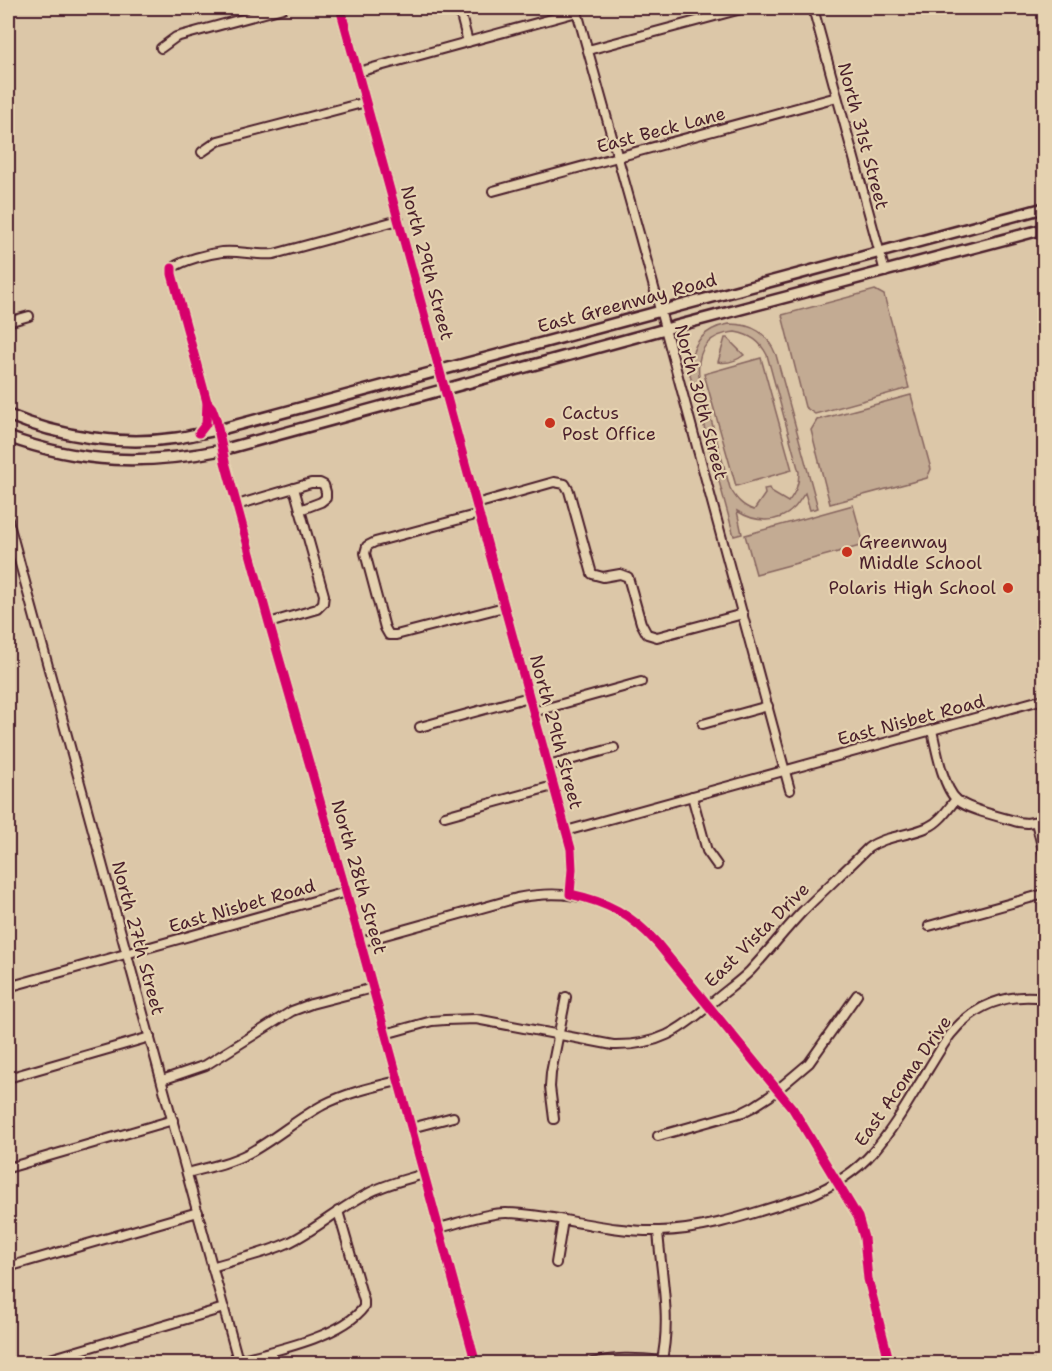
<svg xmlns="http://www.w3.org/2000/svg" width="1052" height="1371" font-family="'Shantell Sans',sans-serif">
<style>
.green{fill:#c3ab93;stroke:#86655f;stroke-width:1.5;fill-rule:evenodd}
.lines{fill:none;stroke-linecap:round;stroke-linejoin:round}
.minor-casing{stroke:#4a1f2b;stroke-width:12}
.major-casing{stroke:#4a1f2b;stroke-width:14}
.minor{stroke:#e5d2b0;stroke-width:8}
.major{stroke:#e5d2b0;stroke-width:9}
.cycleway-casing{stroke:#e5d2b0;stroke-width:13}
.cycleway{stroke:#d6006c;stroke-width:9}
.poi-dot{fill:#c8321e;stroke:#e5d2b0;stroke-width:2}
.labels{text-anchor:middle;stroke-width:4.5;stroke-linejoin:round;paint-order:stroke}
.street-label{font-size:18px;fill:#4a1f2b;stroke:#e5d2b0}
.poi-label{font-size:18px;fill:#4a1f2b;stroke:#e5d2b0;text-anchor:start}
</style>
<rect width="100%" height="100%" fill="#dcc7a8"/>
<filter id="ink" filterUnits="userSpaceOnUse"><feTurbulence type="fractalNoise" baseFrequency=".0167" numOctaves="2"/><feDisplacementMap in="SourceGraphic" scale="12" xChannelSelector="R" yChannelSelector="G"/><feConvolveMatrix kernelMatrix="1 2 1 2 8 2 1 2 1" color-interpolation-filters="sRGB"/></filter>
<g filter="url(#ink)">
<g class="green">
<path d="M875,290L884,295L909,388L815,414L805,407L782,315Z"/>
<path d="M729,324C754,324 767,333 776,355L818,508L810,510L805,493C801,498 798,504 794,508C778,525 754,522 737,511L742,534L734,536L690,375C689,348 700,329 729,324ZM735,332C751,335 760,341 767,355L799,472C799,484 796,492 788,502L771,492L769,488L764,489L765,494L754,510C742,506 736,499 730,488L699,376C696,349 709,334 735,332Z"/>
<path d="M725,338H727L744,355C736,361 728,364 718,362Z"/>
<path d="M761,358L792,470L736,486L704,374Z"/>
<path d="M911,395L931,469L927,478L830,504L811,430L817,420Z"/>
<path d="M853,505L864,545L756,574L745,535Z"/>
</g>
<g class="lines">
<defs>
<g id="minor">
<path d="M340,8L571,849L572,869L570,894"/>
<path d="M459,8L468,42"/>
<path d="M576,8L647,262L790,790"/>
<path d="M813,8L885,272"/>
<path d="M161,48L176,37L283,8"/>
<path d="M588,50L745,8"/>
<path d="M358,72L577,12"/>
<path d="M202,152L218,141L366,102"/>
<path d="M493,191L837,97"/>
<path d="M8,322L29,316"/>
<path d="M207,402L212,408L216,419L225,462L269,623L357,930L476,1364"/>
<path d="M199,433L206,424L207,402L172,274V268C184,260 207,254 222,252C239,250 256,256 274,254L399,220"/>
<path d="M476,504L554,482L565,484L569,491L592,574L603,577L620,574L628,577L641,623L647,634L657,637L743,614"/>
<path d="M237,505L311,483H320L324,485L326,492V498L321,502L300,510"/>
<path d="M479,514L375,542L367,546L365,553L385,628L389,635H396L504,607"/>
<path d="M8,520L239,1364"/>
<path d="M269,623L317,609L323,603L324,595L294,488"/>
<path d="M533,712L641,682"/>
<path d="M703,724L768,706"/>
<path d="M420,727L529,697"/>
<path d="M932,730C936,748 943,788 957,800C968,810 1002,817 1018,822L1027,823L1044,820"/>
<path d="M548,766L614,748"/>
<path d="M692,796L707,851L717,865"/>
<path d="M445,816L553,786"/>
<path d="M1036,822L1044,854"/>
<path d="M566,831L1044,699"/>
<path d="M929,926L1044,894"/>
<path d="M360,942L517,898C573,887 619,900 657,943L793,1109L858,1217L864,1238L868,1279L890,1364"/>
<path d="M8,987L346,892"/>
<path d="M385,1034L432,1021L445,1020L476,1019L613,1045C658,1046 679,1031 712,1003C724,992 738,983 750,971C768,952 784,931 802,912C824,890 846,870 868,848C886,835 909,836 928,827C940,822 948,809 956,799"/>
<path d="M8,1078L150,1037"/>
<path d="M162,1080L206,1065L292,1011L311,1004L373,988"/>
<path d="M554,1119L550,1087L551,1073L566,997"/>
<path d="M411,1128L453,1117"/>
<path d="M658,1136L743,1112L753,1107L770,1096L809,1063L857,995"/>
<path d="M8,1168L173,1120"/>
<path d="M187,1173C207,1168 230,1163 249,1153C275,1139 297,1119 323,1105C346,1093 373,1087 398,1081"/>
<path d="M439,1228C459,1223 485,1213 506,1213C519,1213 533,1215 546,1217C584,1223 622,1232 659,1231C710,1230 758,1211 806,1197C831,1187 855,1173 873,1152C895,1127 911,1097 929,1068C936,1057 943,1044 951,1034C975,1004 1008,993 1044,998"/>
<path d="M658,1231C661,1275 672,1320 661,1364"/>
<path d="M556,1263L563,1220"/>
<path d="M8,1267L198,1212"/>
<path d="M212,1267C237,1259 264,1254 288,1243C316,1230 339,1208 367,1194C385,1184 404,1180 424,1174"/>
<path d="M238,1360C273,1351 342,1337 364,1307V1301L338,1211"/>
<path d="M33,1364L224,1308"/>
<path d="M588,1364C613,1357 636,1358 662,1361"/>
</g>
<g id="major">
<path d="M8,415C60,437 121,446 177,438C191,436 204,432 218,430L1044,208"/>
<path d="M8,437C82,464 146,465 222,450L665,329L1044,229"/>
</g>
</defs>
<use href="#minor" class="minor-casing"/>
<use href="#major" class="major-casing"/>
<use href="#minor" class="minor"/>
<use href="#major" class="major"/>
<defs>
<g id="cycleway">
<path d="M340,8L571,849L572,869L570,894C607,902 631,914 657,943L793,1109L858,1217L864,1238L868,1279L890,1364"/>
<path d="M172,268V274L207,402L206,424L199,433"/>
<path d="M207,402L212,408L216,419L225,462L269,623L357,930L476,1364"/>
</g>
</defs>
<use href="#cycleway" class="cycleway-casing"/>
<use href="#cycleway" class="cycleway"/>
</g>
</g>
<g class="poi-dot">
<circle cx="550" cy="423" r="6"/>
<circle cx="847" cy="552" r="6"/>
<circle cx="1008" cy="588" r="6"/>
</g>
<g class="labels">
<g class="street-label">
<text transform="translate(661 130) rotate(-15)" y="6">East Beck Lane</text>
<text transform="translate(863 136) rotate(75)" y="6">North 31st Street</text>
<text transform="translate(427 263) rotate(75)" y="6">North 29th Street</text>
<text transform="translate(627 303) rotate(-15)" y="6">East Greenway Road</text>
<text transform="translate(701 402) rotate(75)" y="6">North 30th Street</text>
<text transform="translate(911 720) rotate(-15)" y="6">East Nisbet Road</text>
<text transform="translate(556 732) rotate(75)" y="6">North 29th Street</text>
<text transform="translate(359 877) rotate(74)" y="6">North 28th Street</text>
<text transform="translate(242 906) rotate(-16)" y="6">East Nisbet Road</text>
<text transform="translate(757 935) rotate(-45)" y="6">East Vista Drive</text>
<text transform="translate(138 938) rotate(75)" y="6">North 27th Street</text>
<text transform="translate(903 1081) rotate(-55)" y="6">East Acoma Drive</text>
</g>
<g class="poi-label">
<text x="562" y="419">Cactus<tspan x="562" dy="21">Post Office</tspan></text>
<text x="859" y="548">Greenway<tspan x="859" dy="21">Middle School</tspan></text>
<text x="996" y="594" text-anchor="end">Polaris High School</text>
</g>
</g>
<rect width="1052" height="1371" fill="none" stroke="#e5d2b0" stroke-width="30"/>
<rect x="15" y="15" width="1022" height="1341" fill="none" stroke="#4a1f2b" stroke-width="2" filter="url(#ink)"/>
</svg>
